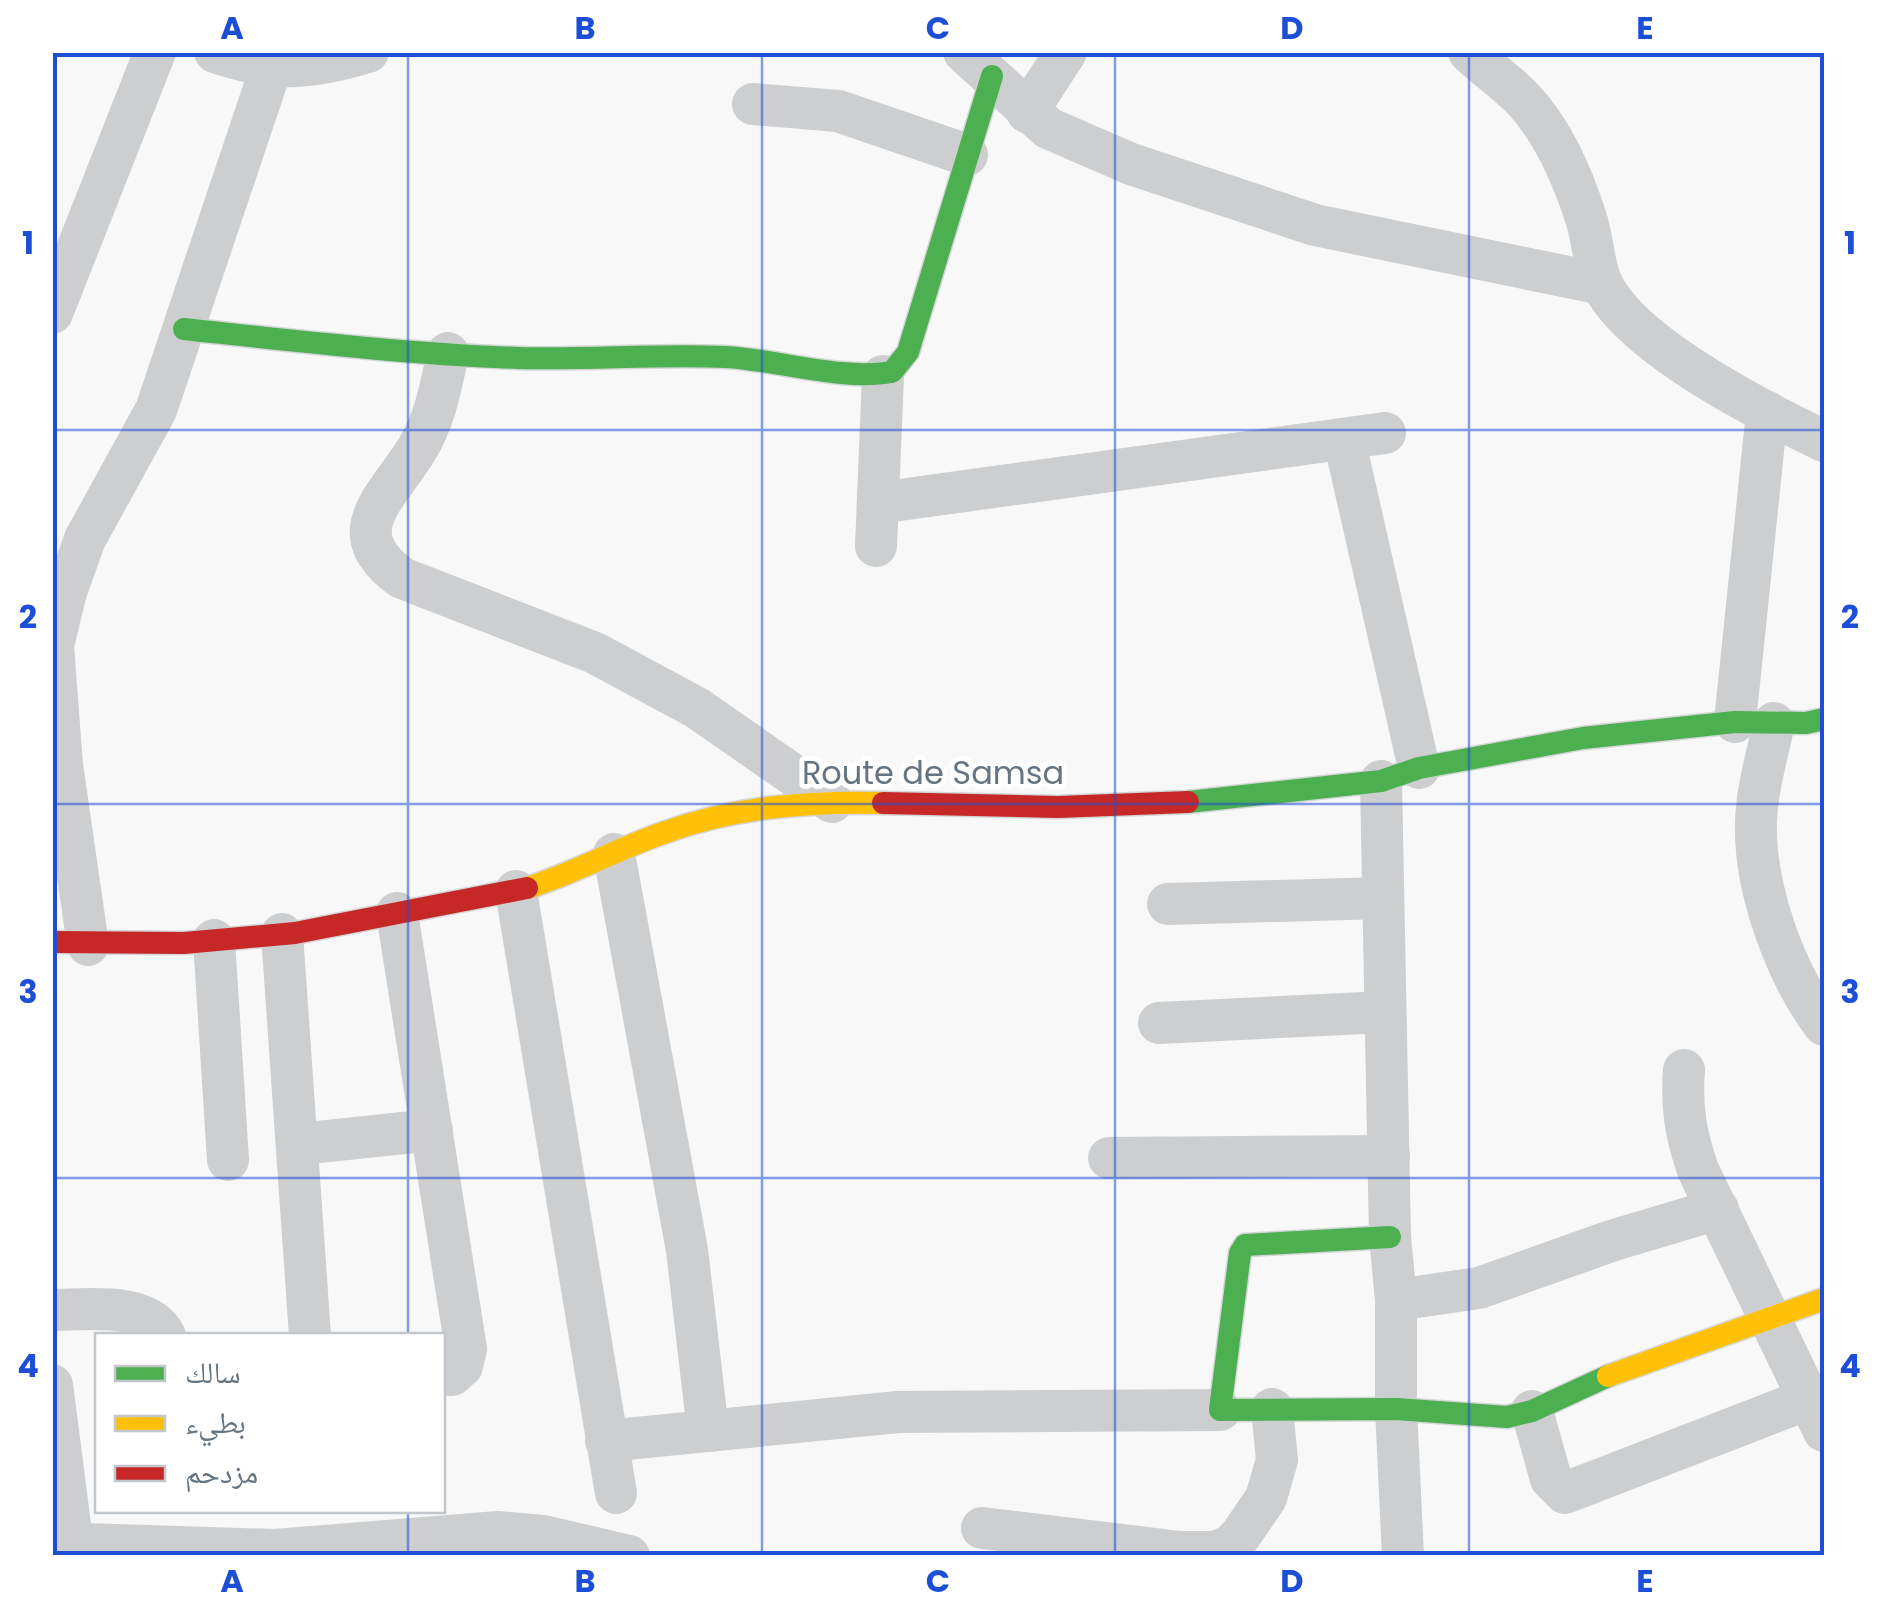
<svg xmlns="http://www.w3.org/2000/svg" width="1877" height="1608" font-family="Poppins,'Noto Naskh Arabic',sans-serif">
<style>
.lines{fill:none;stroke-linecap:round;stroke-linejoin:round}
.fast-casing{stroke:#d5d6d7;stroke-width:25}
.slow-casing{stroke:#d5d6d7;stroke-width:25}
.jam-casing{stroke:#d5d6d7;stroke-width:25}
.street{stroke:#cdcecf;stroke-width:42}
.fast{stroke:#4caf50;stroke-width:22}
.slow{stroke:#ffc107;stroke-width:22}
.jam{stroke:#c62828;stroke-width:22}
.grid{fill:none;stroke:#1d4ed8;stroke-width:2.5;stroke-opacity:0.55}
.labels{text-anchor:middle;stroke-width:10;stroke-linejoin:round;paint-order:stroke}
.street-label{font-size:32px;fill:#647482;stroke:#fff}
.neatline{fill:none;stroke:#1d4ed8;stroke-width:4}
.grid-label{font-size:32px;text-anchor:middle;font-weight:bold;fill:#1d4ed8}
</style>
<rect width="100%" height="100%" fill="#f8f8f8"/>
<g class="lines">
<defs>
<g id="fast">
<path d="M184,329C296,341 407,354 519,358C588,360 657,354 726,357C779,360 841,381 892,372L908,352L992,76"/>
<path d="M1188,802L1381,781L1419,768L1583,738L1735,722L1806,723L1824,719"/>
<path d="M1390,1237L1245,1245L1240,1253L1220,1410L1396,1409L1507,1417L1532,1411L1608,1376"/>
</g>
<g id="slow">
<path d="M527,888C575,873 617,849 663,833C734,807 808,801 883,803"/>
<path d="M1608,1376L1824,1299"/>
</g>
<g id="jam">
<path d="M883,803L1058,807L1188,802"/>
<path d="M52,942L184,943L295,933L527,888"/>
</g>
</defs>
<use href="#fast" class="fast-casing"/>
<use href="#slow" class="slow-casing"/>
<use href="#jam" class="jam-casing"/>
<g class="street">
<path d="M215,52C274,72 309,70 368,52"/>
<path d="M964,52L1048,128L1131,164L1315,225L1602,284"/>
<path d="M1469,52C1486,68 1505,81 1521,97C1553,130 1572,175 1586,218C1593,239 1593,264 1602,284C1632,346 1763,412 1824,441"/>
<path d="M753,104L838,111L967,155"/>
<path d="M1027,112L1066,52"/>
<path d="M52,313L155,52"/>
<path d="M448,353C441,386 435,420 417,449C389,496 337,532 402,578L595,653L697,708L832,802"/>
<path d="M1344,439L1419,768"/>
<path d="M878,503L1385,433"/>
<path d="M876,546L883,376"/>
<path d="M1735,722L1767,412"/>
<path d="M1774,723C1767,756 1757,789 1756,822C1754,888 1785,973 1824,1025"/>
<path d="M1381,781L1390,1237L1396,1300V1409L1403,1556"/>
<path d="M614,854L687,1250L708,1431"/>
<path d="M516,891L616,1493"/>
<path d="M1168,904L1383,898"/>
<path d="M397,913L466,1349L462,1366L452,1375L442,1374"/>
<path d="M282,934L310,1336"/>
<path d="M214,940L228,1160"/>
<path d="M88,945L62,765L53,645L66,592L85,539L156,410L271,68"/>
<path d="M1159,1023L1385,1012"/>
<path d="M1684,1070C1681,1107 1686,1136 1698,1170L1824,1431"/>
<path d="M299,1144L432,1130"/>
<path d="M1109,1158L1389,1156"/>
<path d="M1396,1300L1479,1288L1611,1241L1718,1209"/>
<path d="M52,1310C85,1310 148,1301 165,1336"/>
<path d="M52,1385L74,1556"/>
<path d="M1532,1411L1551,1479L1565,1493L1808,1399"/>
<path d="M606,1441L898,1412L1220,1410"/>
<path d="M982,1528L1180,1552H1215L1230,1546L1240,1536L1266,1498L1277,1460L1272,1409"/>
<path d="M52,1543L275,1550L498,1532L543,1536L629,1556"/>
</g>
<use href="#fast" class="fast"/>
<use href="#slow" class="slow"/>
<use href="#jam" class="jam"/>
</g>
<path class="grid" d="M408,52V1336M762,52V1556M1115,52V1556M1469,52V1556M52,430H1824M52,804H1824M52,1178H1824M408,1510V1556"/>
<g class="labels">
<g class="street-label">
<text x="933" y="784">Route de Samsa</text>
</g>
</g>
<rect width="1877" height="1608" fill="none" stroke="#ffffff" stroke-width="110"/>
<rect x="95" y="1333" width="350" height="180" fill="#ffffff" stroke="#c1c7cd" stroke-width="2.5"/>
<rect x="115" y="1366" width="50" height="15" fill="#4caf50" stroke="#c1c7cd" stroke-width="2.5"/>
<text x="185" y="1383" font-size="30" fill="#647482">سالك</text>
<rect x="115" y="1416" width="50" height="15" fill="#ffc107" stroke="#c1c7cd" stroke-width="2.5"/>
<text x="185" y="1433" font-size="30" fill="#647482">بطيء</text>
<rect x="115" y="1466" width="50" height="15" fill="#c62828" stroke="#c1c7cd" stroke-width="2.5"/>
<text x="185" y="1483" font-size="30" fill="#647482">مزدحم</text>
<rect x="55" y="55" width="1767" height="1498" class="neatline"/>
<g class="grid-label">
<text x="232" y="39">A</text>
<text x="585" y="39">B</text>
<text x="938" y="39">C</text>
<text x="1292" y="39">D</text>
<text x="1645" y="39">E</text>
<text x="28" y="254">1</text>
<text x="1850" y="254">1</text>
<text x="28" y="628">2</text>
<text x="1850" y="628">2</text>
<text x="28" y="1003">3</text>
<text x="1850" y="1003">3</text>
<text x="28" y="1377">4</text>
<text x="1850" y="1377">4</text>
<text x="232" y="1592">A</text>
<text x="585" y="1592">B</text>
<text x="938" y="1592">C</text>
<text x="1292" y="1592">D</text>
<text x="1645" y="1592">E</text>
</g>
</svg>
